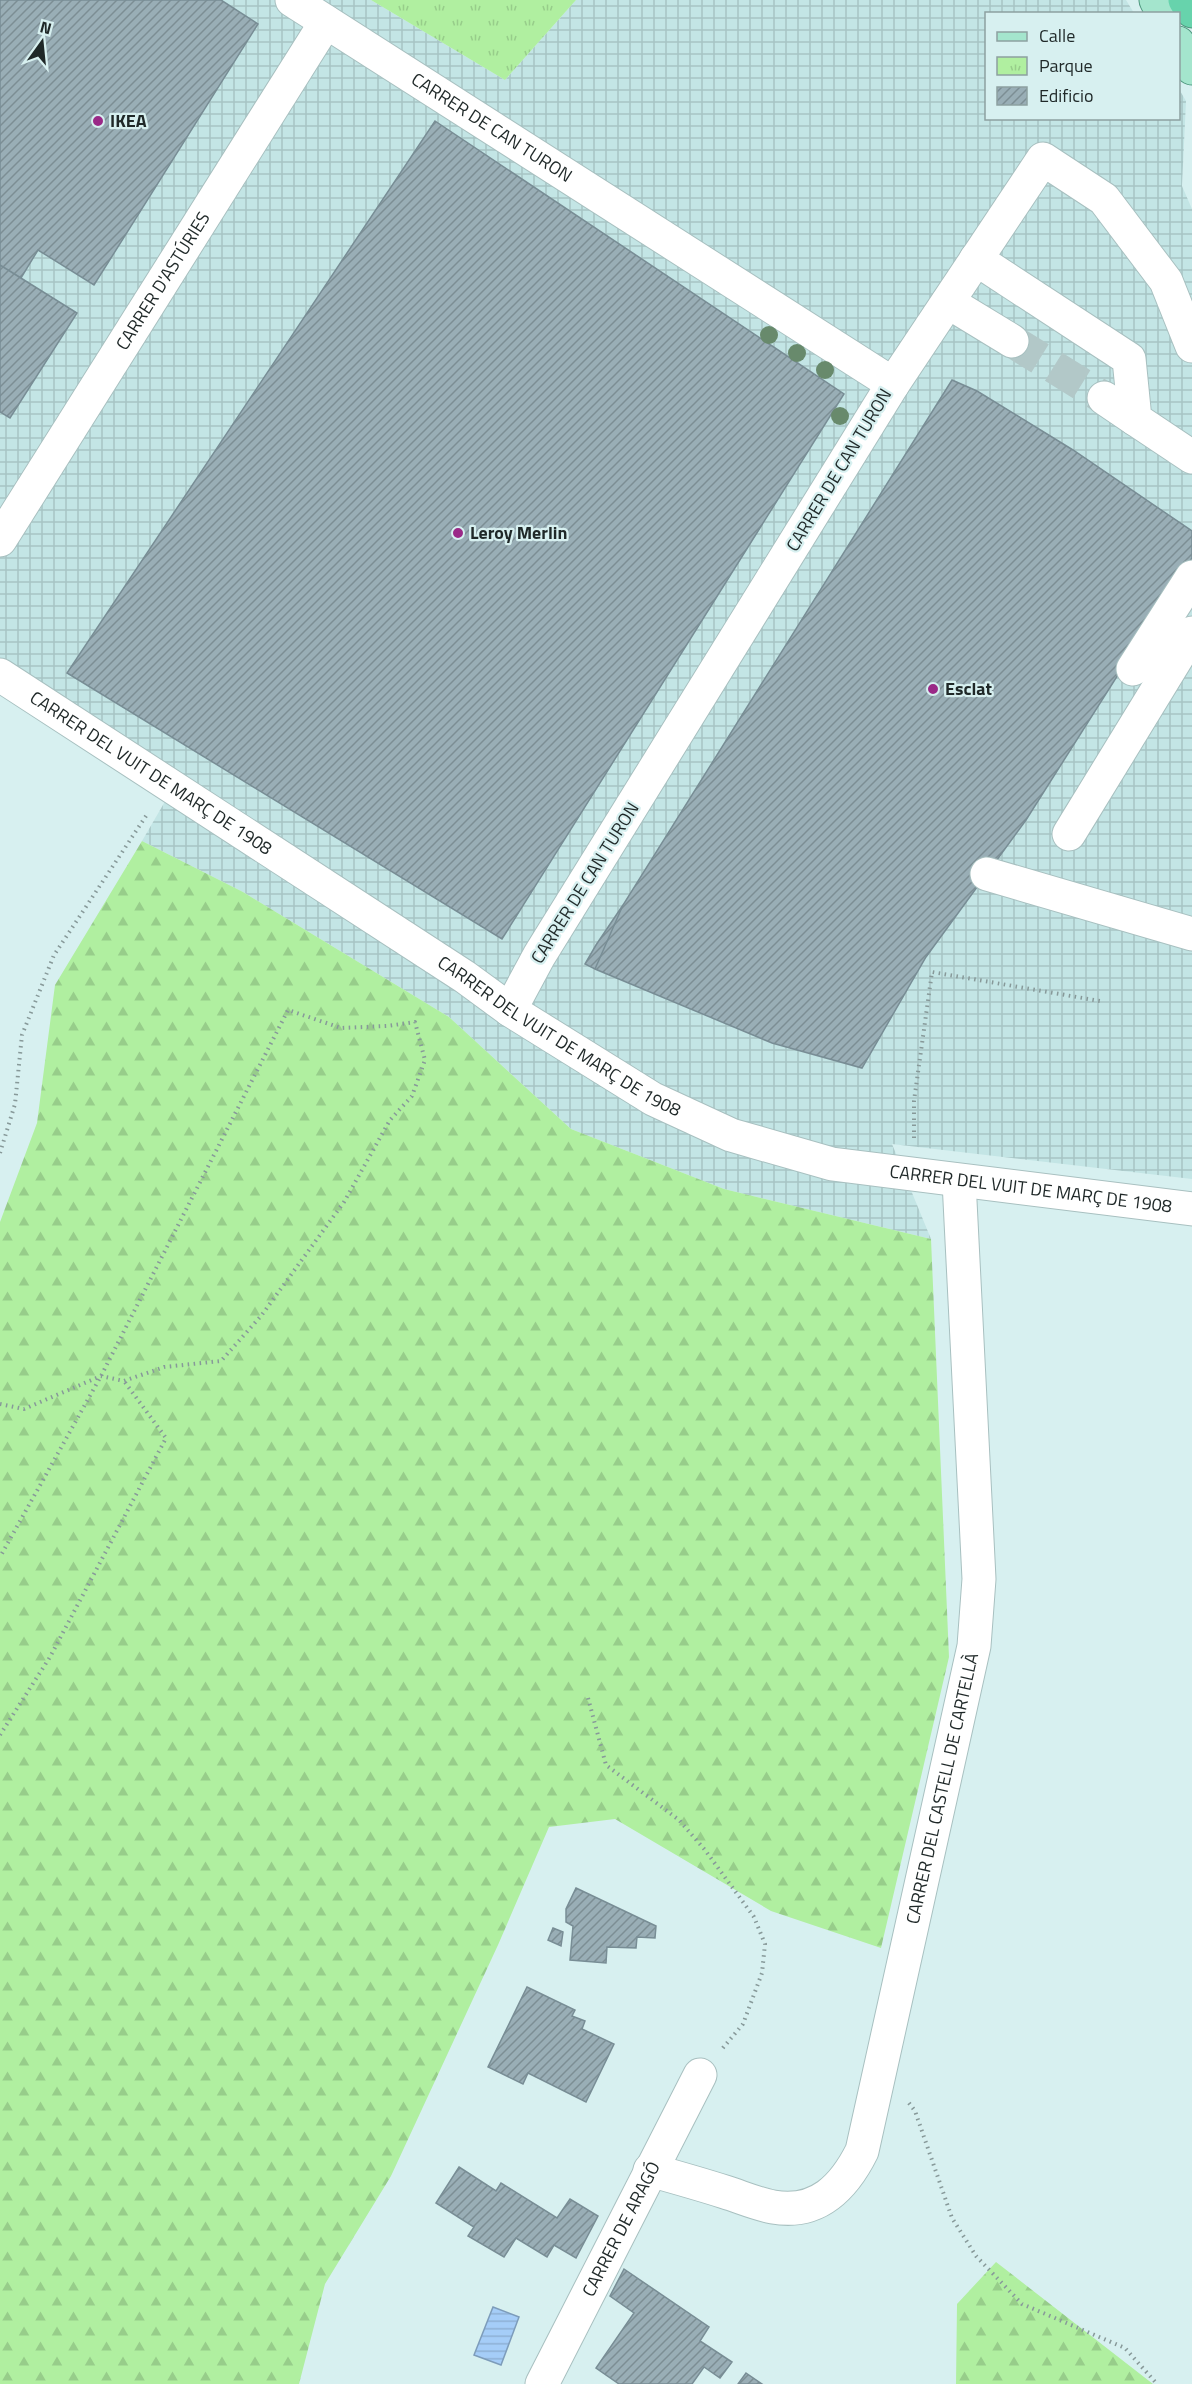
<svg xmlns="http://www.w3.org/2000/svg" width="1192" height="2384" font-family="'Titillium Web',sans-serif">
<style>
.industrial{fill:url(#industrial-grid)}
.forest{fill:url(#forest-firs)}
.park{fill:url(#park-tufts)}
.water{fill:url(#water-rules);stroke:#7d9cba;stroke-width:1.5}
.building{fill:url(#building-hatch);stroke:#788d95;stroke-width:1.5}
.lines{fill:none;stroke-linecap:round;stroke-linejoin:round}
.minor-tunnel{stroke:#b2c8c8;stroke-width:33;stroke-dasharray:33 16;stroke-linecap:butt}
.minor-casing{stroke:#a8c0c0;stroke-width:35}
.major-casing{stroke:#4e977e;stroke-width:35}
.highway-casing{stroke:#4e977e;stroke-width:35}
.path{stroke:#879999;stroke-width:4;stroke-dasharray:1.5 4.5;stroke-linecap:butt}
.minor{stroke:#fff;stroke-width:33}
.major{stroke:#a4e5cd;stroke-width:33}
.highway{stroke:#67d3ac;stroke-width:33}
.tree{fill:#688a6c}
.poi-dot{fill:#9a2987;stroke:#d7f0f0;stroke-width:2}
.labels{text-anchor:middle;stroke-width:4.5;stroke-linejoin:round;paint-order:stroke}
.poi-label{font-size:18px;font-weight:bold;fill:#1f2828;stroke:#d7f0f0;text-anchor:start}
.street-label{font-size:18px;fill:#1f2828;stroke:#d7f0f0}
</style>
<defs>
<pattern id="industrial-grid" width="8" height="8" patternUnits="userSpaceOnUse" patternTransform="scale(1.5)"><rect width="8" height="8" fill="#c3e5e5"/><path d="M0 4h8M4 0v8" fill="none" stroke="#a7c4c4"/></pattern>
<pattern id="forest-firs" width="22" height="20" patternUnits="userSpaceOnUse" patternTransform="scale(1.5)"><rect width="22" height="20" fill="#b0efa0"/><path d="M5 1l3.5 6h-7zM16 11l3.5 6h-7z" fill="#97cd8a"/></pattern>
<pattern id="park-tufts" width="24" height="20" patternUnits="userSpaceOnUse" patternTransform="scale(1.5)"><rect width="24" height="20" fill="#b0efa0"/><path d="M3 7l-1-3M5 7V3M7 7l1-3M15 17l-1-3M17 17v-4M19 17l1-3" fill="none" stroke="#97cd8a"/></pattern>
<pattern id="water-rules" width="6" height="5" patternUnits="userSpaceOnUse" patternTransform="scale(1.5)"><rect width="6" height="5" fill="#a5cdf8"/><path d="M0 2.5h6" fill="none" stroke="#8eb0d5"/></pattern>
<pattern id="building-hatch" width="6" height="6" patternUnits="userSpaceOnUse" patternTransform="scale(1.5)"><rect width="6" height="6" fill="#99aeb6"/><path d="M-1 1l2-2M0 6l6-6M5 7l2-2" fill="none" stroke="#7c8e94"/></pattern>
</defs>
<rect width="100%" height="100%" fill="#d7f0f0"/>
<path class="industrial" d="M 0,0 L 371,0 L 505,80 L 576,0 L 1126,0 L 1134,13 L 986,14 L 986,118 L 1178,118 L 1179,89 L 1186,101 L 1182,186 L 1192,209 L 1192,1179 L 892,1144 L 931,1239 L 724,1189 L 571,1129 L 449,1017 L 243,892 L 142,841 L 174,786 L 0,675 Z"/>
<path class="forest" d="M 142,841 L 243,892 L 449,1017 L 571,1129 L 724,1189 L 931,1239 L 949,1657 L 881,1948 L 771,1911 L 615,1819 L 549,1827 L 498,1945 L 391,2176 L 325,2284 L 299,2384 L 0,2384 L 0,1222 L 37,1123 L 55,985 Z
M 996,2262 L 1153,2384 L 956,2384 L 957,2304 Z"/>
<path class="park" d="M 371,0 L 576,0 L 505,80 Z"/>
<path class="water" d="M 493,2307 L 519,2317 L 501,2365 L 474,2355 Z"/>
<path class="building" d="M 0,0 L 221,0 L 258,24 L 94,285 L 38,250 L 21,278 L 0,265 Z
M 435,121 L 844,394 L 502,939 L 67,673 Z
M 0,265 L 77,313 L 10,418 L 0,412 Z
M 952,380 L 977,391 L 1073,450 L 1192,531 L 1192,558 L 1026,820 L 926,957 L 862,1068 L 772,1043 L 595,969 L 623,905 Z
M 623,905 L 595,969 L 585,964 L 596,945 Z
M 576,1888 L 656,1926 L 655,1938 L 637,1937 L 636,1948 L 607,1947 L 606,1963 L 570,1960 L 573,1926 L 566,1922 L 566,1909 Z
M 553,1928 L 563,1932 L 561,1946 L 548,1940 Z
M 527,1987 L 575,2010 L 572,2016 L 585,2021 L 582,2029 L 614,2044 L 586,2102 L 528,2073 L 523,2084 L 488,2067 Z
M 459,2167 L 496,2191 L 501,2183 L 557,2218 L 570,2199 L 598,2216 L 576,2258 L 554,2245 L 547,2257 L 516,2238 L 504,2257 L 468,2236 L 474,2227 L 436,2203 Z
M 624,2269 L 709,2327 L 700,2341 L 732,2362 L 720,2378 L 704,2367 L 692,2384 L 619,2384 L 596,2368 L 634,2313 L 610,2296 Z
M 746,2373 L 762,2384 L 738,2384 Z"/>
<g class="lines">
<path class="minor-tunnel" d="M 1012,341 L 1104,398"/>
<g class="minor-casing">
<g id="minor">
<path id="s1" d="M 292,0 L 893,384 L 539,956 L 510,1010"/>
<path d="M 976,259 L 1129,359 L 1135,419 L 1192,457"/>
<path d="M 948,302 L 1012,341"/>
<path d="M 893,384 L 1043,159 L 1104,199 L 1166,281 L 1192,346"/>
<path d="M 1104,398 L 1135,419"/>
<path id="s2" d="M 0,540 L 326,22"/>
<path d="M 1133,669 L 1192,577"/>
<path id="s3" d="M 0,675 L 465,977 L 510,1010 L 653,1099 L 731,1135 L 832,1164 L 1192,1209"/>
<path d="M 1069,834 L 1192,633"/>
<path d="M 987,874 L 1192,934"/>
<path id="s4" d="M 650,2170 C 675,2177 700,2184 725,2192 C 741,2197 757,2204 773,2207 C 818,2215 844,2187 862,2151 L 974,1646 L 979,1579 L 959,1181"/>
<path id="s5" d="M 542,2384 L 700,2075"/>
</g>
</g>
<g class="major-casing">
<path id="major" d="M 1156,0 L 1163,14
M 1178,43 L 1192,68"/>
</g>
<g class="highway-casing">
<path id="highway" d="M 1185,0 L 1192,11"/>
</g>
<path class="path" d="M 914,1138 L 914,1101 L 932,972 L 1100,1001
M 0,1153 L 15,1104 L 22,1035 L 54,955 L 148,813
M 0,1404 L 24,1409 L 101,1376 L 124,1381 L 164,1367 L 221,1361 L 261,1316 L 344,1202 L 390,1120 L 412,1096 L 425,1060 L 415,1022 L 387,1026 L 341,1028 L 288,1010 L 101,1376 L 0,1557
M 588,1698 L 606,1765 L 679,1820 L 705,1850 L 754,1917 L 765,1944 L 762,1973 L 743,2024 L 722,2049
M 0,1735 L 50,1657 L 166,1438 L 124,1381
M 909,2103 L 915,2111 L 952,2218 L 976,2256 L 1022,2304 L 1125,2348 L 1157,2384"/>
<use href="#minor" class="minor"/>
<use href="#major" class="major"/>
<use href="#highway" class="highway"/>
</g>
<g class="tree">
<circle cx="769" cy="335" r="9"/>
<circle cx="797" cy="353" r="9"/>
<circle cx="825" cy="370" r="9"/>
<circle cx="840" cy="416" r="9"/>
</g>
<g class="poi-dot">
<circle cx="98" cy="121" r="6"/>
<circle cx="458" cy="533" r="6"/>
<circle cx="933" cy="689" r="6"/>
</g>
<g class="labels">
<g class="poi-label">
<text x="110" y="127">IKEA</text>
<text x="470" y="539">Leroy Merlin</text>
<text x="945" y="695">Esclat</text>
</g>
<g class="street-label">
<text dy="6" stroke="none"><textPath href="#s1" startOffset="237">CARRER DE CAN TURON</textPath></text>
<text dy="6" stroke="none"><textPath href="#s2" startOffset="306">CARRER D'ASTÚRIES</textPath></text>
<text transform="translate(839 470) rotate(-59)" y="6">CARRER DE CAN TURON</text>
<text dy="6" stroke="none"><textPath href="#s3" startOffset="180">CARRER DEL VUIT DE MARÇ DE 1908</textPath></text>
<text transform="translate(585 883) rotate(-58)" y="6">CARRER DE CAN TURON</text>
<text dy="6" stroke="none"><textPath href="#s3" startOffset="666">CARRER DEL VUIT DE MARÇ DE 1908</textPath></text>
<text dy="6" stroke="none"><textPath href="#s3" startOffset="1170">CARRER DEL VUIT DE MARÇ DE 1908</textPath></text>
<text dy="6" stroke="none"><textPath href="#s4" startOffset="614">CARRER DEL CASTELL DE CARTELLÀ</textPath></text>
<text dy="6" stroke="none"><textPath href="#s5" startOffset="174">CARRER DE ARAGÓ</textPath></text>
</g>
</g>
<rect x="985" y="12" width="195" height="108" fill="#d7f0f0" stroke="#8da0a0" stroke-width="1.5"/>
<rect x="997" y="32" width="30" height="9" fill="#a4e5cd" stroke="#8da0a0" stroke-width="1.5"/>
<text x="1039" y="42" font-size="18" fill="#1f2828">Calle</text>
<rect x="997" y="57" width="30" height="18" fill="url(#park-tufts)" stroke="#8da0a0" stroke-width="1.5"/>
<text x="1039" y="72" font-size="18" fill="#1f2828">Parque</text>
<rect x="997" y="87" width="30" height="18" fill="url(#building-hatch)" stroke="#8da0a0" stroke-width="1.5"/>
<text x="1039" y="102" font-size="18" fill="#1f2828">Edificio</text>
<g transform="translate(42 42) rotate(15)" stroke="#d7f0f0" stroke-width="4.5" paint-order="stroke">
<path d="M0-4.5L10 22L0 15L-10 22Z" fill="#1f2828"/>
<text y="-9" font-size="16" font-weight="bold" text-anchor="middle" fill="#1f2828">N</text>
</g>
</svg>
